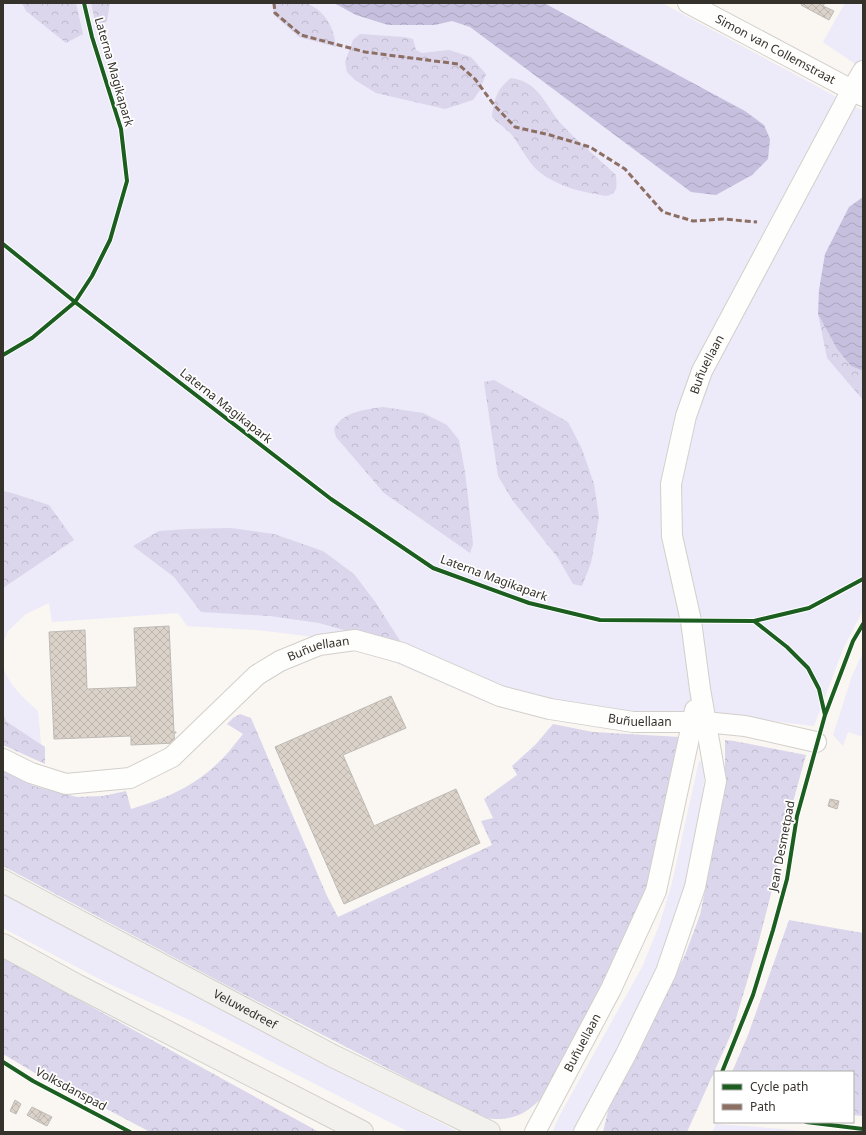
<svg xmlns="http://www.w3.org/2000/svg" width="866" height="1135" font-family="'Noto Sans',sans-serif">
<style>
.green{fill:#edeaf9}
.forest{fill:url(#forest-crowns)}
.water{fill:url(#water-waves)}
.building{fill:url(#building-cross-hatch);stroke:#bebab6}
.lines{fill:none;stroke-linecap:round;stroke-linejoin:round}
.street-casing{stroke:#d3cfcb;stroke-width:22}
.secondary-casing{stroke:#d3cfcb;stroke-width:24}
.street{stroke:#fefefd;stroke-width:20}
.secondary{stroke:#f3f1ed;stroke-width:22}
.quiet{stroke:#8d6e63;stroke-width:3;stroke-dasharray:6 3;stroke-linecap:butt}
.cycleway-casing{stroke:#fff;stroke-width:6}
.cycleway{stroke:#1b5e20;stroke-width:4}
.labels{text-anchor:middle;stroke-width:3.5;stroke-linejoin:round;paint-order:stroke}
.street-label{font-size:12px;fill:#35312b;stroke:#fff}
</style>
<defs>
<pattern id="forest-crowns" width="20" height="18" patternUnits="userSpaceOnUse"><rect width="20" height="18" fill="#dbd6ec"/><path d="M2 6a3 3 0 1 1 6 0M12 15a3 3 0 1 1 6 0" fill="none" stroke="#bdb8cb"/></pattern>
<pattern id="water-waves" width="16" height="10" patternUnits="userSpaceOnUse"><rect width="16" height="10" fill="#c6c0de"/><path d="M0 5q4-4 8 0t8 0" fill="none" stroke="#aba5bf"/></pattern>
<pattern id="building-cross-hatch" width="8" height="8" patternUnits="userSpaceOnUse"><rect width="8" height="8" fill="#dbd3ca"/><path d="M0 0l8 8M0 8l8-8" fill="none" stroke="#bdb6ae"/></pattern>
</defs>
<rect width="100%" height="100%" fill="#faf6f2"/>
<path class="green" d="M 3,3 L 662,3 L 863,111 L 863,610 L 843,649 L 814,726 L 715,714 L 540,717 L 490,704 L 391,661 L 307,636 L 257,630 L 187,626 L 178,613 L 52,622 L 49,603 L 26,614 L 8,631 L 3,644 Z
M 845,3 L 863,3 L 863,57 L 858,66 L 823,42 Z
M 863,652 L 863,737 L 848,732 L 843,746 L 833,735 L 852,676 Z
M 3,666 C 8,685 24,698 38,711 L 41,744 L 6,721 L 3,713 Z
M 699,761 L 705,762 L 705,771 L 697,844 L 687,882 L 660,970 L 577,1132 L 554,1132 L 553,1130 L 561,1113 L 642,967 L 659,926 L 672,883 Z
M 3,893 L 303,1054 L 459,1132 L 409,1132 L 194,1022 L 105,982 L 3,928 Z
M 716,1124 L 783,1129 L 811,1132 L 712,1132 Z"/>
<path class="forest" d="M 22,3 L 76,3 L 83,34 L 66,43 L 26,11 Z
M 91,3 L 110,3 L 107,21 L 96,26 Z
M 272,3 C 279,3 300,1 306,3 C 326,11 334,28 336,47 L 299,37 L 274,15 Z
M 360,34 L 404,37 L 413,39 L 416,50 L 422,53 L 449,50 L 471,57 L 486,74 L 480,90 L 473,100 L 445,109 L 376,93 L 355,80 L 347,72 L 345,62 L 353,40 Z
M 511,78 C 536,81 544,101 557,119 C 562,125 569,132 574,137 C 588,150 602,162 616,175 C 616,181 618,187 614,192 C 609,198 602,195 596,194 C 576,191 550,183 535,168 C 526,158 520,146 512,135 C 507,129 498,124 492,117 C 494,99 497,89 511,78 Z
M 818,314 L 837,349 L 851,366 L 863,371 L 863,400 L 827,358 Z
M 494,380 L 568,422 L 582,449 L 594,484 L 599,517 L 591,563 L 582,586 L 573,584 L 558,558 L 513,501 L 498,476 L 484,382 Z
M 383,407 L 423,413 L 447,425 L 459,440 L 465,472 L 469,506 L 473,544 L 470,553 L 384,493 L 336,437 L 334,429 C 344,411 364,410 383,407 Z
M 3,491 L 12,493 L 49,505 L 74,540 L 3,588 Z
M 231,528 L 274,534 L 323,551 L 354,574 L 376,603 L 404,647 L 319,623 L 270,616 L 201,612 L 174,577 L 133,546 L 159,531 L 188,529 Z
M 3,713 L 6,721 L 45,747 L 45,764 L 3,745 Z
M 240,714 L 251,718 L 327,896 L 338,917 L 492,845 L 481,821 L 493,818 L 484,799 L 517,775 L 512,766 L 536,744 L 553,724 L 593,732 L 680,737 L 656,867 L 613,968 L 546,1093 C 531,1110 518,1120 494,1119 C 488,1119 481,1116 476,1114 L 226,985 L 3,866 L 3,770 L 34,786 L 77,797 L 103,796 L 126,791 L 131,809 C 167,798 196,786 223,758 C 230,751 236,742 243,734 L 227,724 L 233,718 Z
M 725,740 L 734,741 L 806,755 L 785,831 L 773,886 L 757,948 L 732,1032 L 687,1132 L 603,1132 L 609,1107 L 685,955 L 700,915 L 715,840 L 725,763 Z
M 789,920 L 863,933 L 863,1116 L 853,1115 L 853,1072 L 732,1072 L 748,1035 Z
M 3,958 L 319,1132 L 150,1132 L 101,1106 L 55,1085 L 3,1054 Z"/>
<path class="water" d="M 334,3 L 544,3 L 745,111 L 764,125 L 770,139 L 768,159 L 752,175 L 716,195 L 691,192 L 470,27 L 452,21 L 435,25 L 388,25 L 356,15 Z
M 863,197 L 863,371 L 851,366 L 837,349 L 818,314 L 819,290 L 825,254 L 849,207 Z"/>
<path class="building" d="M 802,3 L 825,3 L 823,6 L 834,11 L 829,20 L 801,5 Z
M 169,626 L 174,732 L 176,732 L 176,733 L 174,733 L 175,743 L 131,745 L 131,736 L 54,739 L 49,632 L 85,630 L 87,689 L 137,687 L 134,628 Z
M 391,696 L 406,728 L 343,755 L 374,826 L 456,789 L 480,843 L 344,904 L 275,747 Z
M 830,799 L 839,801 L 837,809 L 828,806 Z
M 15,1100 L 21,1104 L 16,1114 L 10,1111 Z
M 32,1107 L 42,1112 L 37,1121 L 27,1115 Z
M 42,1112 L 52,1117 L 47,1126 L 37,1121 Z"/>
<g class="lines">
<g class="street-casing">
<g id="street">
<path id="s1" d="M 688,3 L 863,96"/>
<path id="s2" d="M 3,759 L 31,773 L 66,784 L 130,778 L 172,757 L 257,675 L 280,661 L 319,645 L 355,640 L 402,653 L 500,696 L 550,709 L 633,722 L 705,722 L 745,726 L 816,742"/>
<path id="s3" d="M 535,1132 L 611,989 L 656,891 L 695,710"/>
<path id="s4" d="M 584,1132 L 625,1056 L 666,972 L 695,887 L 716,781 L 700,689 L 691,621 L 672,536 L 671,484 L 686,416 L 702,371 L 852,90 L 863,71"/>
</g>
</g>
<g class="secondary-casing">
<g id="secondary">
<path id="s5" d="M 3,881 L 333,1056 L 489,1132"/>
<path d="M 3,945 L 76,985 L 362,1132"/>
</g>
</g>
<use href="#street" class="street"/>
<use href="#secondary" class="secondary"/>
<path class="quiet" d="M 274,3 L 275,13 L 301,35 L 365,52 L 458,64 L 475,79 L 494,105 L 515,127 L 550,135 L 590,147 L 625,169 L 663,212 L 693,221 L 723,219 L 757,222"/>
<g class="cycleway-casing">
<path id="cycleway" d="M 3,244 L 75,302 L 331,499 L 433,568 L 529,603 L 600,620 L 754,621 L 809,608 L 863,579
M 3,355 L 32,338 L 75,302 L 92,276 L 110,240 L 127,181 L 121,129 L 92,37 L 84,3
M 754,621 L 787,647 L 808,668 L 819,689 L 825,715
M 3,1062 L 33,1081 L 130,1132
M 722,1072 L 753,995 L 773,930 L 787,879 L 797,816 L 825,715 L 853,641 L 863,624
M 806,1122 L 863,1129"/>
</g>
<use href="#cycleway" class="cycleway"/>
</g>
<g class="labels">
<g class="street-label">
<text dy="4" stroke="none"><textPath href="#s1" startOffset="99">Simon van Collemstraat</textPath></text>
<text transform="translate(114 72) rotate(74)" y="4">Laterna Magikapark</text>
<text dy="4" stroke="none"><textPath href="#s4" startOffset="804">Buñuellaan</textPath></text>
<text transform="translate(226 406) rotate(38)" y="4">Laterna Magikapark</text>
<text transform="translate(494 578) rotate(20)" y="4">Laterna Magikapark</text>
<text dy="4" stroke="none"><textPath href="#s2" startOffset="365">Buñuellaan</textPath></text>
<text dy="4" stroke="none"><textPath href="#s2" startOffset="701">Buñuellaan</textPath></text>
<text transform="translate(782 846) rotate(-79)" y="4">Jean Desmetpad</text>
<text dy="4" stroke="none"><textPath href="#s5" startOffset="274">Veluwedreef</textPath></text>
<text dy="4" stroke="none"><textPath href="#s3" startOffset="101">Buñuellaan</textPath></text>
<text transform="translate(71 1089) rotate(28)" y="4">Volksdanspad</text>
</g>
</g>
<rect width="866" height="1135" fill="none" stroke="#35312b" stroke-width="8"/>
<rect x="714" y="1071" width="140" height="52" fill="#ffffff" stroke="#aeadaa"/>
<rect x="722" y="1084" width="20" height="6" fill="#1b5e20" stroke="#aeadaa"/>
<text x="750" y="1091" font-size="12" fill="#35312b">Cycle path</text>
<rect x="722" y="1104" width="20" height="6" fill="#8d6e63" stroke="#aeadaa"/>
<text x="750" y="1111" font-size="12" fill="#35312b">Path</text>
</svg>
